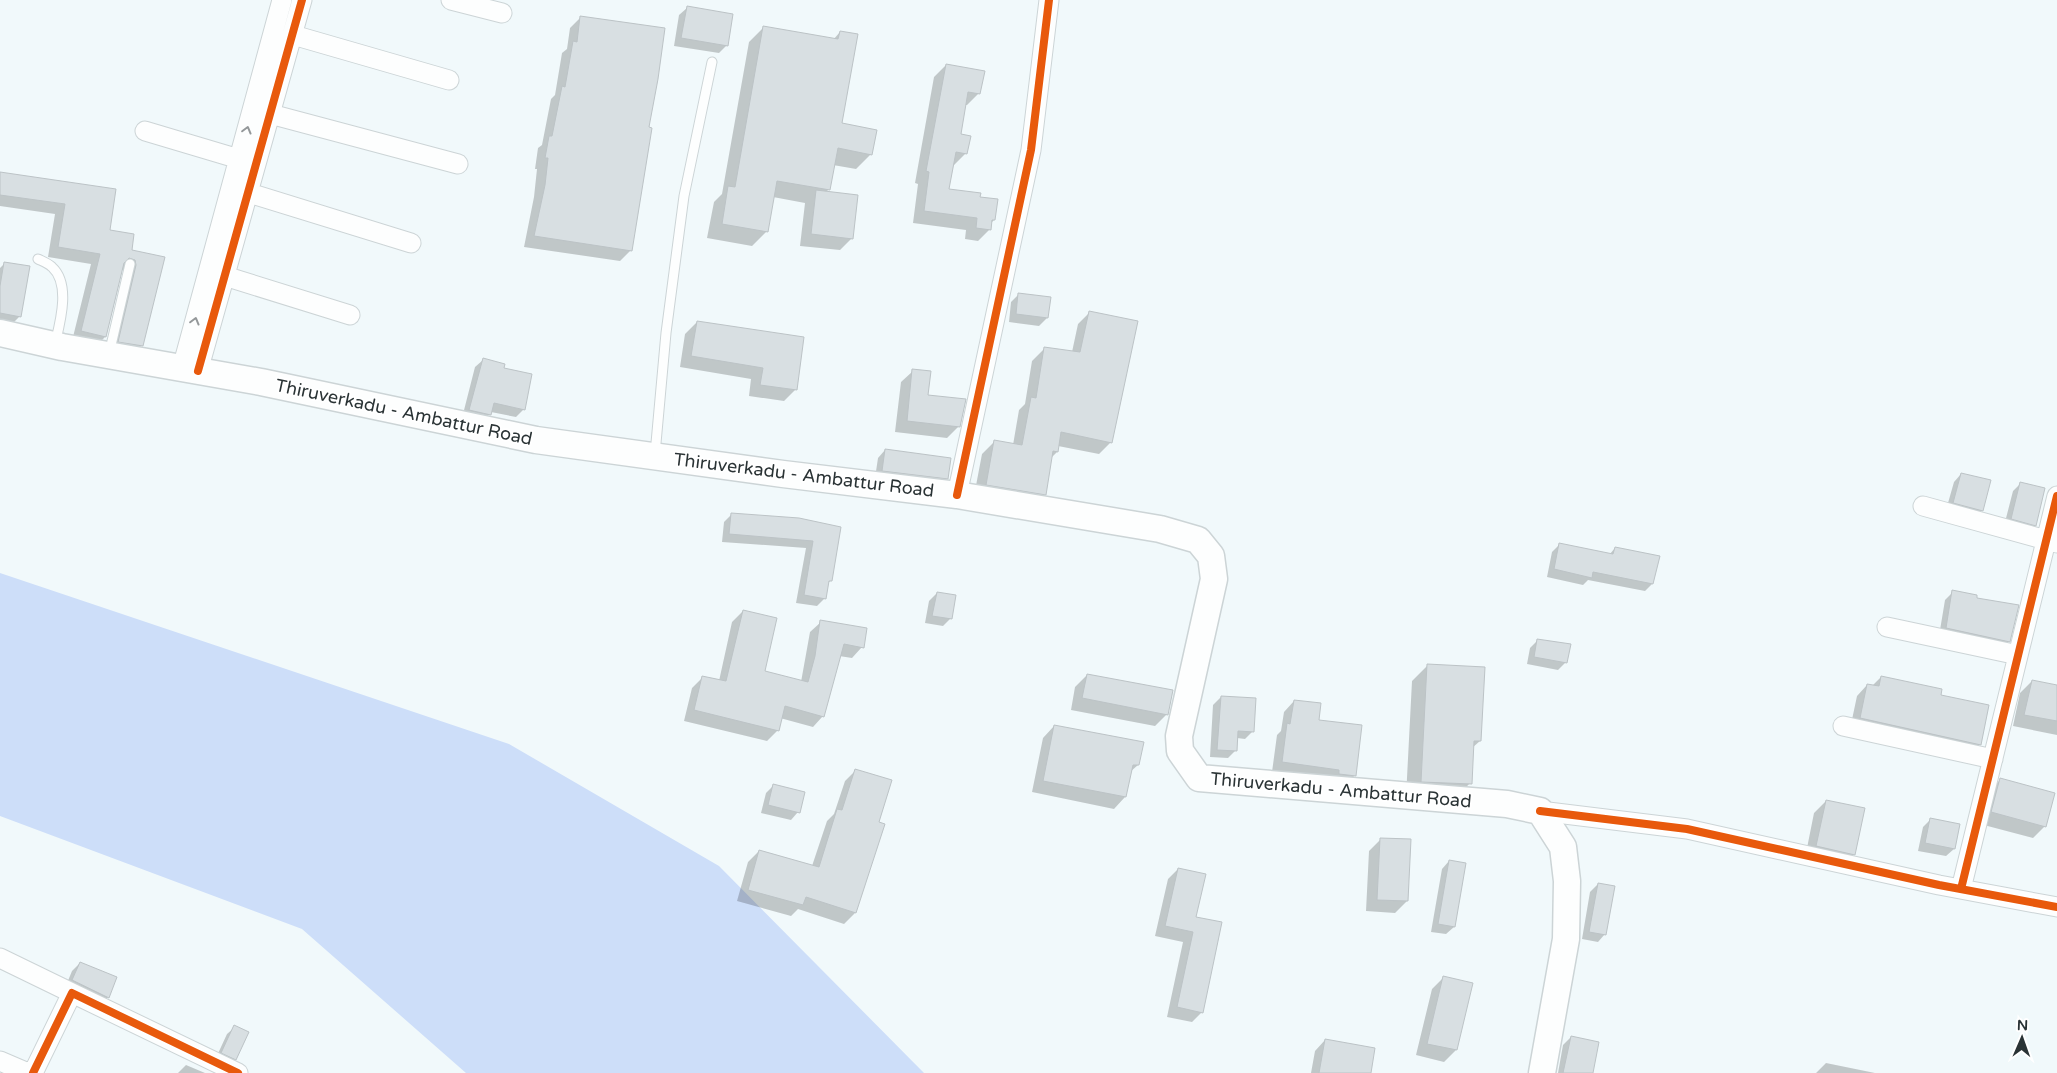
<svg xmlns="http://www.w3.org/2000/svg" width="2057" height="1073" font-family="'Varela Round',sans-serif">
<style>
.water{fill:#cddef9}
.shadow{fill:#0003}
.building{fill:#d8dfe2;stroke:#bcc3c6}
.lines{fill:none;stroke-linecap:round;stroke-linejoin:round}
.lane-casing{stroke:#ccd4d6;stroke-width:11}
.street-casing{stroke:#ccd4d6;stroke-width:21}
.secondary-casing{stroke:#ccd4d6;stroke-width:29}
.lane{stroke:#fdfefe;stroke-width:9}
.street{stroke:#fdfefe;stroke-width:19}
.secondary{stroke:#fdfefe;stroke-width:26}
.cycleway-casing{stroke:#fff;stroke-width:11}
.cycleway{stroke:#e8590c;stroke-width:8}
.oneway{stroke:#94989a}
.labels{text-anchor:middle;stroke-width:4;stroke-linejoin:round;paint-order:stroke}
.street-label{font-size:18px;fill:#2a3335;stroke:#fff}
</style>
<rect width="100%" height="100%" fill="#f1f9fb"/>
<path class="water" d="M 0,573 L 509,744 L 719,866 L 924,1073 L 466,1073 L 302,929 L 0,816 Z"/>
<path class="shadow" d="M 687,8 L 727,45 L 719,53 L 674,46 L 679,15 Z
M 581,17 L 648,128 L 631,250 L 620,261 L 524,247 L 534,197 L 537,169 L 535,169 L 538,148 L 542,145 L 551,99 L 555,95 L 562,53 L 567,49 L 570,28 Z
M 764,27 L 833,40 L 840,32 L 841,124 L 871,154 L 856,169 L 833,165 L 829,189 L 826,192 L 852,238 L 840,250 L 800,246 L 805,203 L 773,197 L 767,231 L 752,246 L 707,238 L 714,202 L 722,194 L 749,42 Z
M 946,65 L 979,93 L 967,105 L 965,105 L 959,135 L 966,153 L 954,165 L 953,165 L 948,190 L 979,198 L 994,220 L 991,223 L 990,229 L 978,241 L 965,239 L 966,230 L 913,223 L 918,184 L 915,183 L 934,77 Z
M 0,173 L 115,190 L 108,231 L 130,250 L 163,258 L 142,345 L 132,356 L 109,352 L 125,270 L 121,269 L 105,337 L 95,347 L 72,341 L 91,264 L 48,257 L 55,214 L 0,206 Z
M 5,263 L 19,317 L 12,324 L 0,322 L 0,268 Z
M 1019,294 L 1047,318 L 1039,326 L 1009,322 L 1011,302 Z
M 1090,312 L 1111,442 L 1099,454 L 1058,446 L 1057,452 L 1051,458 L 1044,494 L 1032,506 L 974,496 L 982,454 L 994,442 L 1013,445 L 1019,410 L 1025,404 L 1032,361 L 1044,349 L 1072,352 L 1078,324 Z
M 697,322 L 796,389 L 784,401 L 749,396 L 751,379 L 680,367 L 685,334 Z
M 483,360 L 502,369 L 524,409 L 516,417 L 491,412 L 482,422 L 462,418 L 475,367 Z
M 913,371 L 927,396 L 959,426 L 947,438 L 895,432 L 901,382 Z
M 885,450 L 947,478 L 939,486 L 875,478 L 878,458 Z
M 1961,474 L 1982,510 L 1974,518 L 1946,510 L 1954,482 Z
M 2020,484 L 2035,525 L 2027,533 L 2004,526 L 2013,491 Z
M 732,514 L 840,528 L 830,581 L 827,584 L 825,598 L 817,606 L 796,603 L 806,548 L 722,542 L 724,522 Z
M 1560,544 L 1609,555 L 1615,548 L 1652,584 L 1645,591 L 1588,580 L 1583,585 L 1547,577 L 1552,552 Z
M 1953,592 L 1975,599 L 2009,641 L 2001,649 L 1939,636 L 1945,600 Z
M 937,593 L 951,618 L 943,626 L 925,623 L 929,601 Z
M 743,611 L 763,672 L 801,682 L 810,632 L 821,622 L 862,647 L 852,658 L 839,656 L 823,716 L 813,727 L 780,718 L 778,730 L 767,741 L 684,721 L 692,688 L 703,677 L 719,681 L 732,622 Z
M 1538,640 L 1566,662 L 1558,670 L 1527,664 L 1530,648 Z
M 1427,666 L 1480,741 L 1472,748 L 1470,783 L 1455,799 L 1406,797 L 1412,681 Z
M 1087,675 L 1167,714 L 1155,726 L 1071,710 L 1075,687 Z
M 1881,677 L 1940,696 L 1980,744 L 1969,755 L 1850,729 L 1857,696 L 1867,685 L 1872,686 Z
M 2032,681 L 2057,686 L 2057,735 L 2013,726 L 2020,693 Z
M 1221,697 L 1253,731 L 1245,739 L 1237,738 L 1236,750 L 1228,758 L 1210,757 L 1213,705 Z
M 1294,701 L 1318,722 L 1355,775 L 1345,786 L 1272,772 L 1277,735 L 1281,731 L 1284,712 Z
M 1054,726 L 1138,765 L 1130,772 L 1125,797 L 1114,809 L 1032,792 L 1043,738 Z
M 856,770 L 877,823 L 883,824 L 855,913 L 844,924 L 798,909 L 791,916 L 737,901 L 748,862 L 759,851 L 812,866 L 827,821 L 834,814 L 845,781 Z
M 2000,780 L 2045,826 L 2033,838 L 1980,824 L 1988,792 Z
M 774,785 L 798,812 L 791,820 L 761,813 L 766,793 Z
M 1826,801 L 1854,854 L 1842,866 L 1805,858 L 1814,813 Z
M 1931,819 L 1954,849 L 1946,856 L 1918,851 L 1923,827 Z
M 1381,839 L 1407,901 L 1395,913 L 1366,911 L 1369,851 Z
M 1449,861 L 1454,927 L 1446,934 L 1431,932 L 1442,869 Z
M 1178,869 L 1195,918 L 1202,1012 L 1192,1022 L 1167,1017 L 1183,942 L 1155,936 L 1168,879 Z
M 1598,884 L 1605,934 L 1598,942 L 1582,939 L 1590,892 Z
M 80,963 L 108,997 L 100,1005 L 65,988 L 72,971 Z
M 1444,977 L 1471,984 L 1456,1050 L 1444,1062 L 1416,1055 L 1432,989 Z
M 235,1027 L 235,1059 L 227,1066 L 215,1060 L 227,1034 Z
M 1571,1037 L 1592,1073 L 1558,1073 L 1563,1045 Z
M 1325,1040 L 1369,1073 L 1311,1073 L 1315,1051 Z
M 1826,1063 L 1875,1073 L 1816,1073 Z
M 186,1065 L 205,1073 L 178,1073 Z"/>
<path class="building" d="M 687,6 L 733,14 L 728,46 L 681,38 Z
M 580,16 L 665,28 L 658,79 L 649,127 L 652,128 L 632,251 L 534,236 L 545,185 L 548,158 L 545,158 L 549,136 L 552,136 L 562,86 L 565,87 L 573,41 L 577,42 Z
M 763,26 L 838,39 L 840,31 L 858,34 L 842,123 L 877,130 L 872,155 L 838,148 L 830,190 L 777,181 L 768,232 L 722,224 L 728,186 L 735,187 Z
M 946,64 L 985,71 L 980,94 L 968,92 L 961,134 L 971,136 L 967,154 L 956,152 L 949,189 L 981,193 L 980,197 L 998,199 L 995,220 L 992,220 L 991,230 L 976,228 L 977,218 L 924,211 L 929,172 L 926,171 Z
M 0,172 L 116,189 L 110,230 L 134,234 L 132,250 L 165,257 L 143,346 L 118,342 L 136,265 L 135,260 L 129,258 L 124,263 L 106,337 L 81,331 L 100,254 L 58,247 L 65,204 L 0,195 Z
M 816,190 L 858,195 L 853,239 L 811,234 Z
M 4,262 L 30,266 L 21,317 L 0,313 L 0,286 Z
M 1018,293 L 1051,297 L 1048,318 L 1016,314 Z
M 1089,311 L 1138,321 L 1112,443 L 1061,432 L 1058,452 L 1053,451 L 1046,495 L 986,485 L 994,440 L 1022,445 L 1031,397 L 1036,398 L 1044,347 L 1080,352 Z
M 697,321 L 804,337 L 797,390 L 760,385 L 763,368 L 691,356 Z
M 483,358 L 505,364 L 504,368 L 532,374 L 525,410 L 494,403 L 491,415 L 469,410 Z
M 912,369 L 931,371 L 928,395 L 966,399 L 960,427 L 907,421 Z
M 885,449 L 951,458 L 948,479 L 882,471 Z
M 1961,473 L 1991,480 L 1983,511 L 1953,503 Z
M 2020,482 L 2045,488 L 2036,526 L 2011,519 Z
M 731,513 L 799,518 L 841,527 L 832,581 L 829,581 L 826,599 L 804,595 L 813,541 L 729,534 Z
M 1559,543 L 1613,554 L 1615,547 L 1660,556 L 1653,584 L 1593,572 L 1592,578 L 1554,569 Z
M 1952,590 L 1977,595 L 1977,598 L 2019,605 L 2010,642 L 1946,628 Z
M 937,592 L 956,595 L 952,619 L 932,616 Z
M 743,610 L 777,618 L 765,671 L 808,682 L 815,656 L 820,620 L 867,628 L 864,648 L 844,644 L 824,717 L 785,706 L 779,731 L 694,710 L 702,676 L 726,681 Z
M 1537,639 L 1571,644 L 1567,663 L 1534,657 Z
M 1427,664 L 1485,667 L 1481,741 L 1474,741 L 1472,784 L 1421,782 Z
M 1087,674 L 1173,690 L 1168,715 L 1082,698 Z
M 1881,676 L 1942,689 L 1941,695 L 1989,705 L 1981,745 L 1860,718 L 1867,684 L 1879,686 Z
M 2032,680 L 2057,685 L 2057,721 L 2024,715 Z
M 1221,696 L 1256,698 L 1254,732 L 1238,731 L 1237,751 L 1217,750 Z
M 1294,700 L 1321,703 L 1319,720 L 1362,725 L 1356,776 L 1339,774 L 1339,770 L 1282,762 L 1287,723 L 1290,724 Z
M 1054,725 L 1144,742 L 1139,765 L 1133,765 L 1126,797 L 1043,781 Z
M 855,769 L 892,780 L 879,822 L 885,824 L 856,913 L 806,897 L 803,905 L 748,890 L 759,850 L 819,867 L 837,809 L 842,810 Z
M 2000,778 L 2055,793 L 2046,827 L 1991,812 Z
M 773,784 L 805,792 L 800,813 L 768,805 Z
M 1826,800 L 1865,808 L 1855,855 L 1816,846 Z
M 1930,818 L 1960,824 L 1955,849 L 1925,843 Z
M 1380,838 L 1411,839 L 1408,901 L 1377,900 Z
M 1449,860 L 1466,863 L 1455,927 L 1438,924 Z
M 1178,868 L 1206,874 L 1196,917 L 1222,922 L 1203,1013 L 1177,1007 L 1193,932 L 1165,926 Z
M 1598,883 L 1615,886 L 1606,935 L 1589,932 Z
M 80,962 L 117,977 L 109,998 L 72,980 Z
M 1443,976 L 1473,983 L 1457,1050 L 1427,1044 Z
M 234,1025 L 249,1032 L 236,1060 L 221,1053 Z
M 1571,1036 L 1599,1042 L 1593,1073 L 1563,1073 Z
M 1325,1039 L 1375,1048 L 1371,1073 L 1319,1073 Z"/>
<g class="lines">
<g class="lane-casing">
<path id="lane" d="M 38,259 C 42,261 48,263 52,267 C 71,284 60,323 55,344
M 109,354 L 130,264
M 655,454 L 666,333 L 684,196 L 712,62"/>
</g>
<g class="street-casing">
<path id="street" d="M 451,0 L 502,13
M 293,35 L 449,80
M 259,111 L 458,164
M 145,131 L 239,159
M 249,193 L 411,243
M 215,273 L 350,315
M 182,368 L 282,0
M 198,371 L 302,0
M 957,495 L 1031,150 L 1049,0
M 1923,506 L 2057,543
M 1887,627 L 2018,655
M 1843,726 L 1993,759
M 1540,811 L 1687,829 L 1939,885 L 2057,907
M 1961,889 L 2057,496
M 0,958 L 72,993
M 0,1061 L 28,1073
M 33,1073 L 72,993 L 238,1073"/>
</g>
<g class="secondary-casing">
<path id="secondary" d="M 0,333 L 62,347 L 261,382 L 536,440 L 783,474 L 957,495 L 1160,529 L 1198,540 L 1211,556 L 1214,579 L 1179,736 L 1180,751 L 1199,778 L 1507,804 L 1540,811 L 1563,847 L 1567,881 L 1566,939 L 1542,1073"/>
</g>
<use href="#lane" class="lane"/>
<use href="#street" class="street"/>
<use href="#secondary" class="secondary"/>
<g class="cycleway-casing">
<path id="cycleway" d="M 198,371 L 302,0
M 957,495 L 1031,150 L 1049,0
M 1540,811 L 1687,829 L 1939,885 L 2057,907
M 1961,889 L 2057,496
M 33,1073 L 72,993 L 238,1073"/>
</g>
<use href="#cycleway" class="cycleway"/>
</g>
<defs><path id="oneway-chevron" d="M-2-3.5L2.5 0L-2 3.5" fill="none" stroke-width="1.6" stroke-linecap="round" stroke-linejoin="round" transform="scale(1.25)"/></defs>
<g class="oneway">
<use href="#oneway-chevron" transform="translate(247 130) rotate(-75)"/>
<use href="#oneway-chevron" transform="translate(195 321) rotate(-75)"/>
</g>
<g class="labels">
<g class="street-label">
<text transform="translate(404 412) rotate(12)" y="6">Thiruverkadu - Ambattur Road</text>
<text transform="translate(804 475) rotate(7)" y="6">Thiruverkadu - Ambattur Road</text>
<text transform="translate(1341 790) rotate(5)" y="6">Thiruverkadu - Ambattur Road</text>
</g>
</g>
<g transform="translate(2022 1038) rotate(2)" stroke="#ffffff" stroke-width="4" paint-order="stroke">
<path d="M0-4L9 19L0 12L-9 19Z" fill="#2a3335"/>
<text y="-8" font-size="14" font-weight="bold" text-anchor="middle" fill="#2a3335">N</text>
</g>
</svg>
